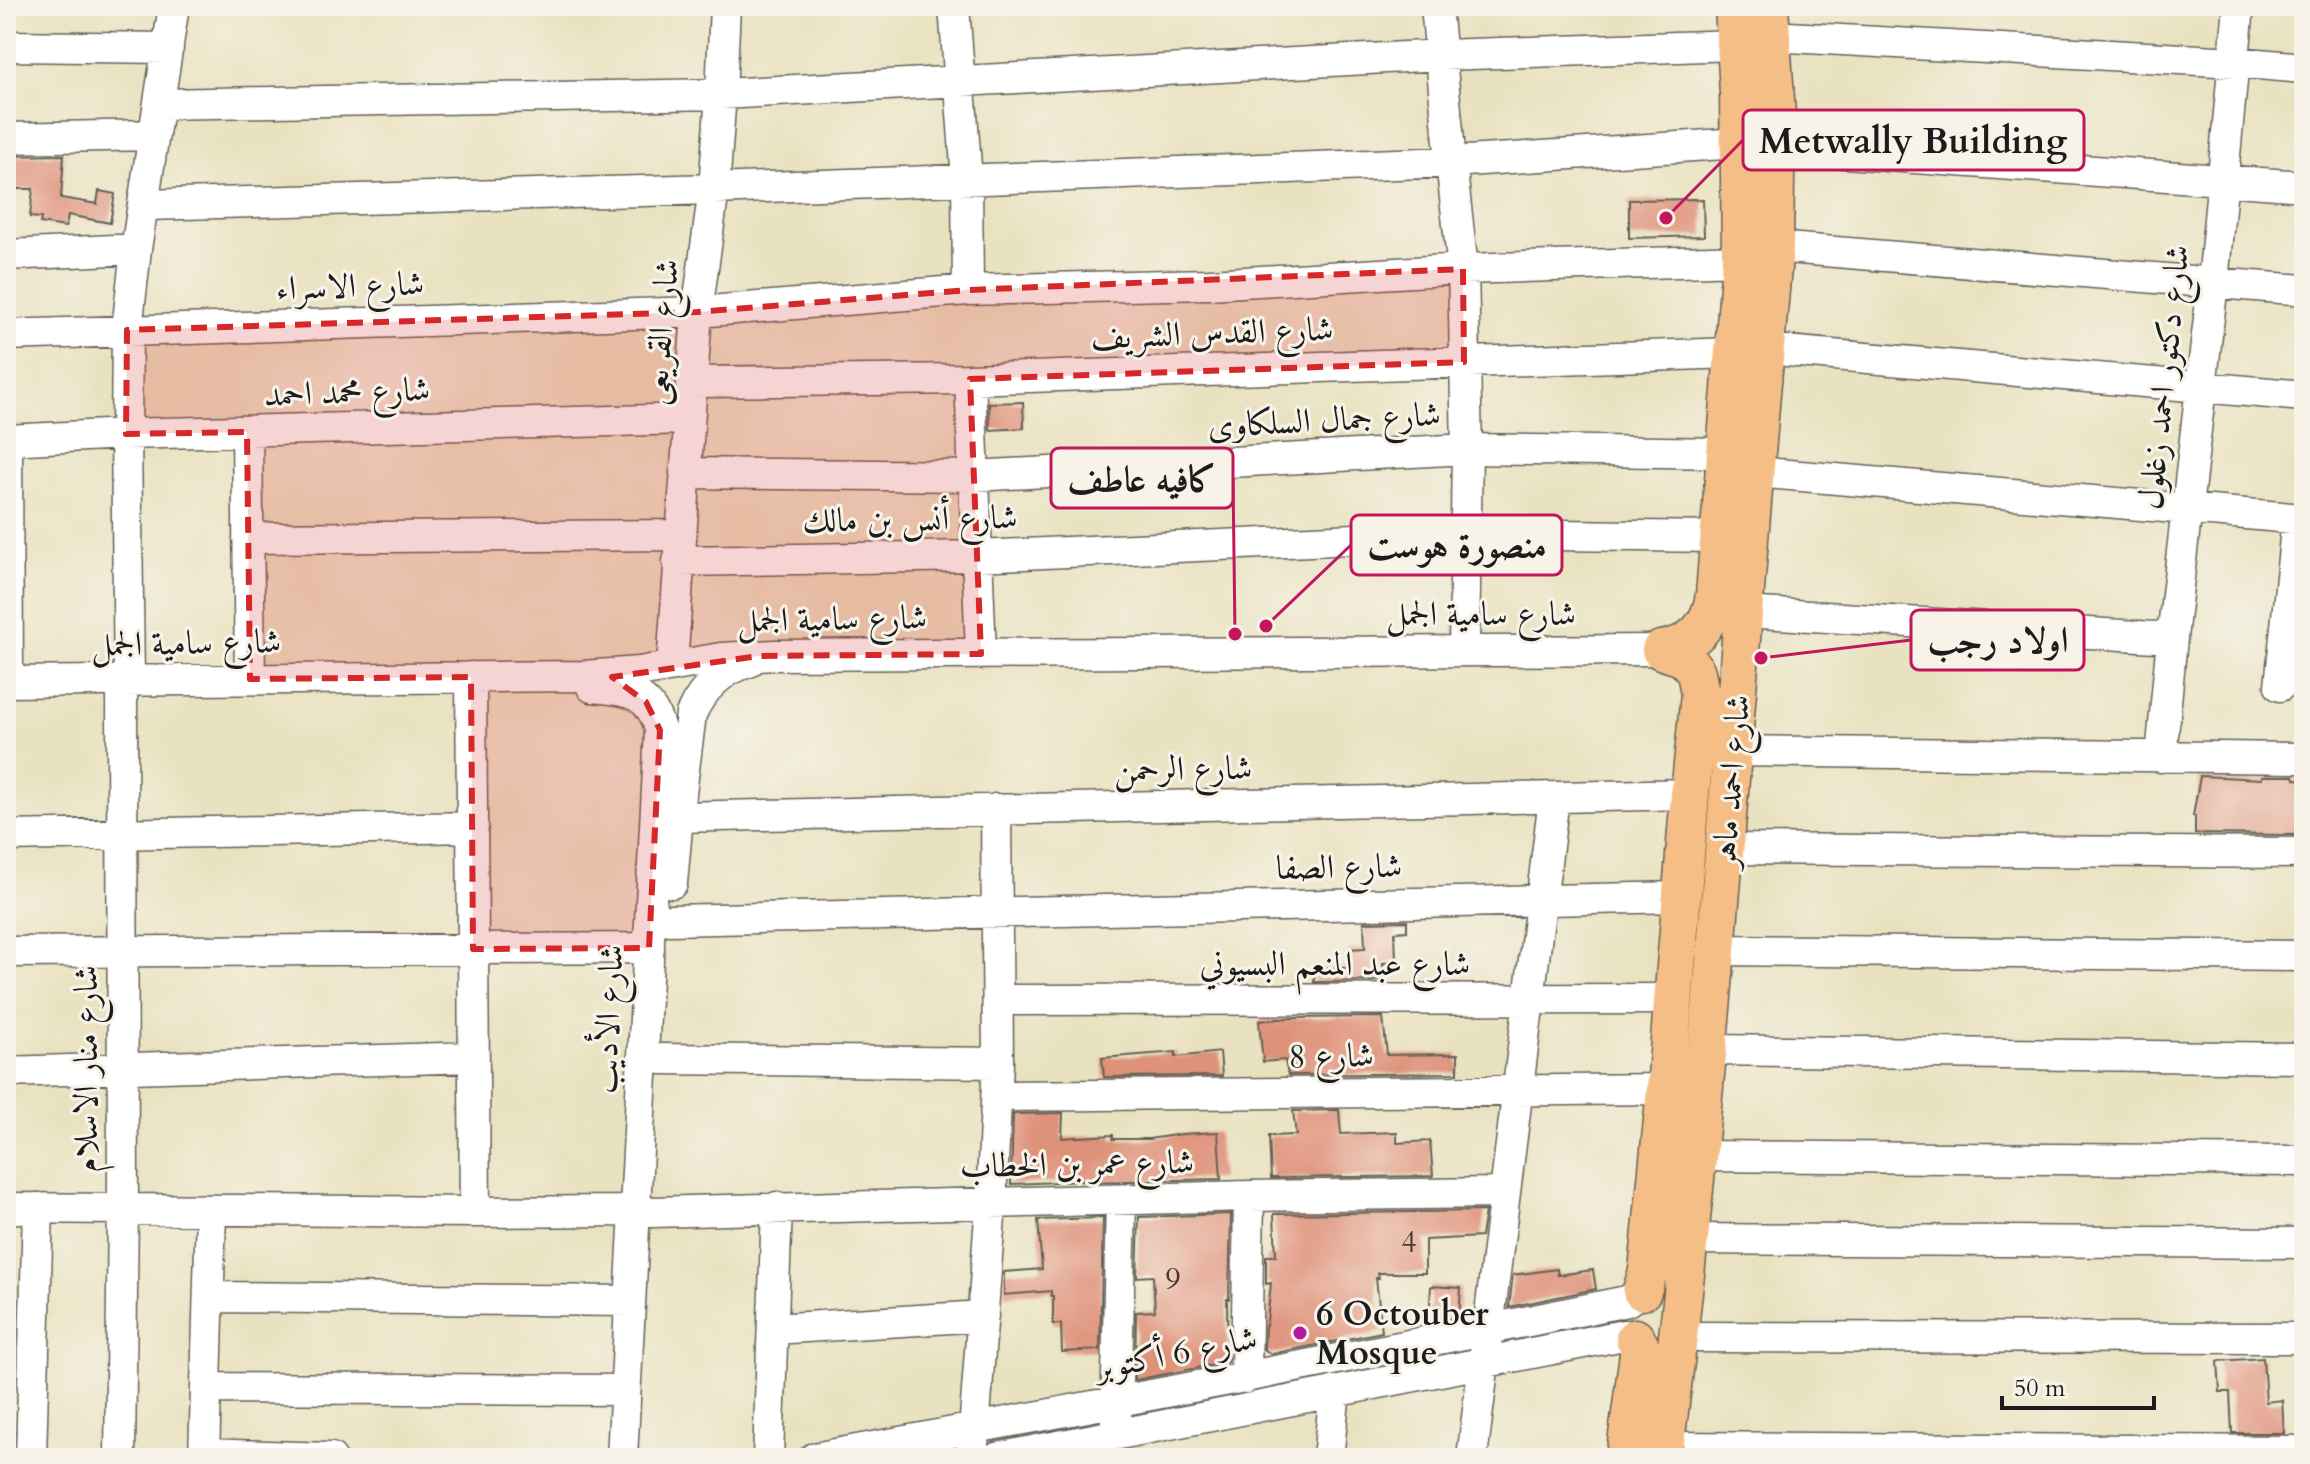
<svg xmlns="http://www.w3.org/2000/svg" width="2310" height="1464" font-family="Cardo,Amiri,serif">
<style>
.building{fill:#df927a}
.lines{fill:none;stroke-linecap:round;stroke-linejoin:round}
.minor-casing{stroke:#646156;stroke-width:33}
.major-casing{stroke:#646156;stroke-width:41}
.minor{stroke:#fff;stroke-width:30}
.major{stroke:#f6be87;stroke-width:38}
.marked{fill:#d62828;fill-opacity:0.2;stroke:#d62828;stroke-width:6;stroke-dasharray:16 10;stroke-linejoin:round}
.poi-dot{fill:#b5179e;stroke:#f7f3e8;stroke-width:3}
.labels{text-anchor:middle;stroke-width:6;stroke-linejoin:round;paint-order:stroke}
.number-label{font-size:30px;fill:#4d3a34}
.street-label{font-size:34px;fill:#1c1c1c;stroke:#f7f3e8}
.poi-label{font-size:34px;font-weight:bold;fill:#1c1c1c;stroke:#f7f3e8;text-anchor:start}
.leader{fill:none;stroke:#c2185b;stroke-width:3}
.callout-dot{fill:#c2185b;stroke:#f7f3e8;stroke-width:3}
.callout{fill:#f7f3e8;stroke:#c2185b;stroke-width:3}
.callout-label{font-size:36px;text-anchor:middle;font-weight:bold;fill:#1c1c1c}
</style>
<rect width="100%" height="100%" fill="#f7f3e8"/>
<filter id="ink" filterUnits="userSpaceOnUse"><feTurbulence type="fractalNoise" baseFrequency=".0125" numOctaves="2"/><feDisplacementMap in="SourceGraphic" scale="16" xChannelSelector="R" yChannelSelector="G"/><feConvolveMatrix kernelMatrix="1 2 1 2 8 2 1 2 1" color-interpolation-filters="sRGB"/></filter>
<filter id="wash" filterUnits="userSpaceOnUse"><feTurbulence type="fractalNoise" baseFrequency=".006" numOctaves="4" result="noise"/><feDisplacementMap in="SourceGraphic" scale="32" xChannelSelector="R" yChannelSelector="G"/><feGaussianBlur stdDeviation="1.8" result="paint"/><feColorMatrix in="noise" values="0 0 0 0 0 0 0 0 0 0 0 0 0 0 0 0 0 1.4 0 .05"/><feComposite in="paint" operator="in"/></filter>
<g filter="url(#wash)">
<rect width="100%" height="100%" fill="#e9e2c1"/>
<g id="blocks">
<path class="building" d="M 64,155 L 61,198 L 97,204 L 99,191 L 115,194 L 110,223 L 68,215 L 66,227 L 40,223 L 41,218 L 30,217 L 33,189 L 6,189 L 6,156 Z
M 1703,199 L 1704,236 L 1629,238 L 1629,200 Z
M 1023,402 L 1024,428 L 990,430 L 989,403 Z
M 2200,776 L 2262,779 L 2262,776 L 2294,776 L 2295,779 L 2304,780 L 2304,835 L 2195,834 L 2195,816 L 2193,816 Z
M 1407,921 L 1407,931 L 1395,932 L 1396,962 L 1383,963 L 1384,981 L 1314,982 L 1315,968 L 1350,968 L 1349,949 L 1365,948 L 1364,922 Z
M 1383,1017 L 1387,1055 L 1458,1054 L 1458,1073 L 1288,1075 L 1285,1060 L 1263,1062 L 1259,1021 L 1289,1018 Z
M 1176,1052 L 1176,1057 L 1220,1052 L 1222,1076 L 1104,1077 L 1102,1058 Z
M 1339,1110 L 1341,1134 L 1397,1132 L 1397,1143 L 1430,1141 L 1433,1176 L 1271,1178 L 1269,1136 L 1296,1135 L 1293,1111 Z
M 1063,1113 L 1062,1138 L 1113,1135 L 1113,1139 L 1149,1139 L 1182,1134 L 1218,1132 L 1221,1179 L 1085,1182 L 1085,1181 L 1011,1184 L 1013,1114 Z
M 1485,1211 L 1481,1237 L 1425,1240 L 1425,1273 L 1378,1273 L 1379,1278 L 1376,1278 L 1382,1332 L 1271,1354 L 1264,1349 L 1265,1327 L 1267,1322 L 1271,1283 L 1266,1284 L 1266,1256 L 1276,1256 L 1274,1214 Z
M 1231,1214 L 1229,1299 L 1227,1299 L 1228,1362 L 1135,1380 L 1136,1312 L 1155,1311 L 1153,1276 L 1137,1277 L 1139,1217 Z
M 1103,1218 L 1100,1350 L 1062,1352 L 1061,1324 L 1053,1324 L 1053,1296 L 1051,1296 L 1051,1291 L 1004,1295 L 1004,1272 L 1042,1269 L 1038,1220 Z
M 1557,1269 L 1558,1275 L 1593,1270 L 1596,1289 L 1509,1307 L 1513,1275 Z
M 1431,1286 L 1461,1288 L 1459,1317 L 1429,1321 Z
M 2263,1358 L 2266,1402 L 2282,1400 L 2284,1433 L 2232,1433 L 2230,1392 L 2220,1392 L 2218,1361 Z"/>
</g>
</g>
<g filter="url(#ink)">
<use href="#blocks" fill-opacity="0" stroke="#646156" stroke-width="2"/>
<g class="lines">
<g class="minor-casing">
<path id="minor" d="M 954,6 L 967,180 L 968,290
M 1436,6 L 1451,162 L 1463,269 L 1467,449 L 1464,651
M 1771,36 L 2235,62 L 2304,68
M 6,46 L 168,48
M 159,104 L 721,94 L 1442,55 L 1736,45
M 6,138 L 154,135
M 1776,148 L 2304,186
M 145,205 L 714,189 L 1451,162 L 1739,143
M 1774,247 L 2304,290
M 6,255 L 136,249
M 6,335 L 697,312 L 968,290 L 1209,284 L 1463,269 L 1741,260
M 1764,349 L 2304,396
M 970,379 L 981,654
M 692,382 L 970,379 L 1734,353
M 247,432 L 250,679
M 6,440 L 126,434 L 689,419
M 7,440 L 8,682
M 1755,472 L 2304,519
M 685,473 L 974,476 L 1467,449 L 1726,453
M 248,538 L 681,535
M 678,561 L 977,556 L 1465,534 L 1719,537
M 1744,612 L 2172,638
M 672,666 L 697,312 L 714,189 L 721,94 L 725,6
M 471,677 L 475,1212
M 129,681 L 126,434 L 127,330 L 136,249 L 174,6
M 6,682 L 583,676 L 639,672 L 721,658 L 775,655 L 1661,650
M 2280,686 L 2297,518
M 592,687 C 626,690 651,692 660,730 L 622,1458
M 1733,751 L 2304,758
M 2161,757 L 2172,638 L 2213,283 L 2239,6
M 678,817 L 1690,794
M 6,836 L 473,827
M 1725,849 L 2304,853
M 672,883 L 678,817 L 691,714 C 703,688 721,670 749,662
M 669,920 L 1681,897
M 1717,950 L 2304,956
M 6,952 L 649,948
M 999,1000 L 1672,999
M 1709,1050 L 2304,1058
M 661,1059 L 998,1063
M 6,1072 L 474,1057
M 997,1096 L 1666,1089
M 1698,1156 L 2304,1161
M 6,1208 L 475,1212 L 635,1211
M 652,1212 L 1249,1196 L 1504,1193
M 1689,1239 L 2304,1243
M 209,1297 L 630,1301
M 773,1329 L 983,1316
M 1679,1337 L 2304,1338
M 1246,1378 L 1249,1196
M 206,1388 L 625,1390
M 1116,1422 L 1121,1200
M 1664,1447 L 2304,1451
M 204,1454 L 331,1458
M 31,1458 L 38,1208
M 120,1458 L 123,1210 L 122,681
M 204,1458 L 211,1211
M 768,1458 L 777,1207
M 814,1458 C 1085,1408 1356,1357 1627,1301 L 1642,1291
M 972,1458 L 991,1203 L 998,1063 L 996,809
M 997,1458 L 1624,1335 L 1635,1338
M 1328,1458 L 1335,1391
M 1472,1458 L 1554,798"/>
</g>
<g class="major-casing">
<path id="major" d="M 1661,650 C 1692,646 1711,625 1715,595 L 1741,260 L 1739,94 L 1734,6
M 1642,1291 L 1648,1271 L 1666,1089 L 1690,794 L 1700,694 L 1696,672 L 1690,664 L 1682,657 L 1661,650
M 1625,1458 L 1640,1346 L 1635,1338
M 1663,1458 C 1716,1056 1736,651 1774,247 L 1776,115 L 1769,6"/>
</g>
<use href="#minor" class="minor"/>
<use href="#major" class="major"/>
</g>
</g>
<path class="marked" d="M 1463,269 L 1464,362 L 970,379 L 981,654 L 758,656 L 612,677 L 646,702 L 660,730 L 649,948 L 473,949 L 471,677 L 250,679 L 247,432 L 126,434 L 127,330 L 697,312 L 968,290 Z"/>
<circle class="poi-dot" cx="1300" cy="1333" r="8"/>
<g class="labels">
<g class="number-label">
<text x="1409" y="1252">4</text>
<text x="1173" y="1289">9</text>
</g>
<g class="street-label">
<text transform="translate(350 285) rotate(-2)" y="12">شارع الاسراء</text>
<text transform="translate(660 332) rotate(-85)" y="12">شارع القريعى</text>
<text transform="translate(1212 332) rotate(-2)" y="12">شارع القدس الشريف</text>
<text transform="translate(2163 377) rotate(-84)" y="12">شارع دكتور احمد زغلول</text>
<text transform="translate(347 391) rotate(-2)" y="12">شارع محمد احمد</text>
<text transform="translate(1324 419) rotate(-3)" y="12">شارع جمال السلكاوى</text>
<text transform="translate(910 518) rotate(-1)" y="12">شارع أنس بن مالك</text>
<text x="1481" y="625">شارع سامية الجمل</text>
<text transform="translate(832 618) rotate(-1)" y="12">شارع سامية الجمل</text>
<text transform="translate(186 642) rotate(-1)" y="12">شارع سامية الجمل</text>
<text transform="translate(1183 768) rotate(-1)" y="12">شارع الرحمن</text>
<text transform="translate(1730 781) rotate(-85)" y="12">شارع احمد ماهر</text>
<text transform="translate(1339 866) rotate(-1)" y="12">شارع الصفا</text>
<text x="1335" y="975">شارع عبد المنعم البسيوني</text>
<text transform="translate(607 1019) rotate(-87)" y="12">شارع الأديب</text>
<text transform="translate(1331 1055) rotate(-1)" y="12">شارع 8</text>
<text transform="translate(85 1069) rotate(-90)" y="12">شارع منار الاسلام</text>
<text transform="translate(1077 1163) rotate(-1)" y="12">شارع عمر بن الخطاب</text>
<text transform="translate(1176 1352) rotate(-11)" y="12">شارع 6 أكتوبر</text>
</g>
<g class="poi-label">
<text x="1316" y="1325">6 Octouber<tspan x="1316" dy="39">Mosque</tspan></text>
</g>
</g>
<path class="leader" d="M1666 218L1743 140M1235 634L1233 478M1266 626L1351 545M1761 658L1911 640"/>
<g class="callout-dot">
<circle cx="1666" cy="218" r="8"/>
<circle cx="1235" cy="634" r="8"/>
<circle cx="1266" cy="626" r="8"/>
<circle cx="1761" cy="658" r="8"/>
</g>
<g class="callout">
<rect x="1743" y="110" width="341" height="60" rx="8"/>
<rect x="1051" y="448" width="182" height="60" rx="8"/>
<rect x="1351" y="515" width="211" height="60" rx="8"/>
<rect x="1911" y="610" width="173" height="60" rx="8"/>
</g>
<g class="callout-label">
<text x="1913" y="153">Metwally Building</text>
<text x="1142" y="491">كافيه عاطف</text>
<text x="1457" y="557">منصورة هوست</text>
<text x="1998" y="652">اولاد رجب</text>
</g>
<rect width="2310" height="1464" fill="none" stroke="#f7f3e8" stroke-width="32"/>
<path d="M2002 1396v12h152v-12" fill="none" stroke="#1c1c1c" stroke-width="4"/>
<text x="2014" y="1396" font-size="24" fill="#1c1c1c" stroke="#f7f3e8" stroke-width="6" paint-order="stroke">50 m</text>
</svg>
